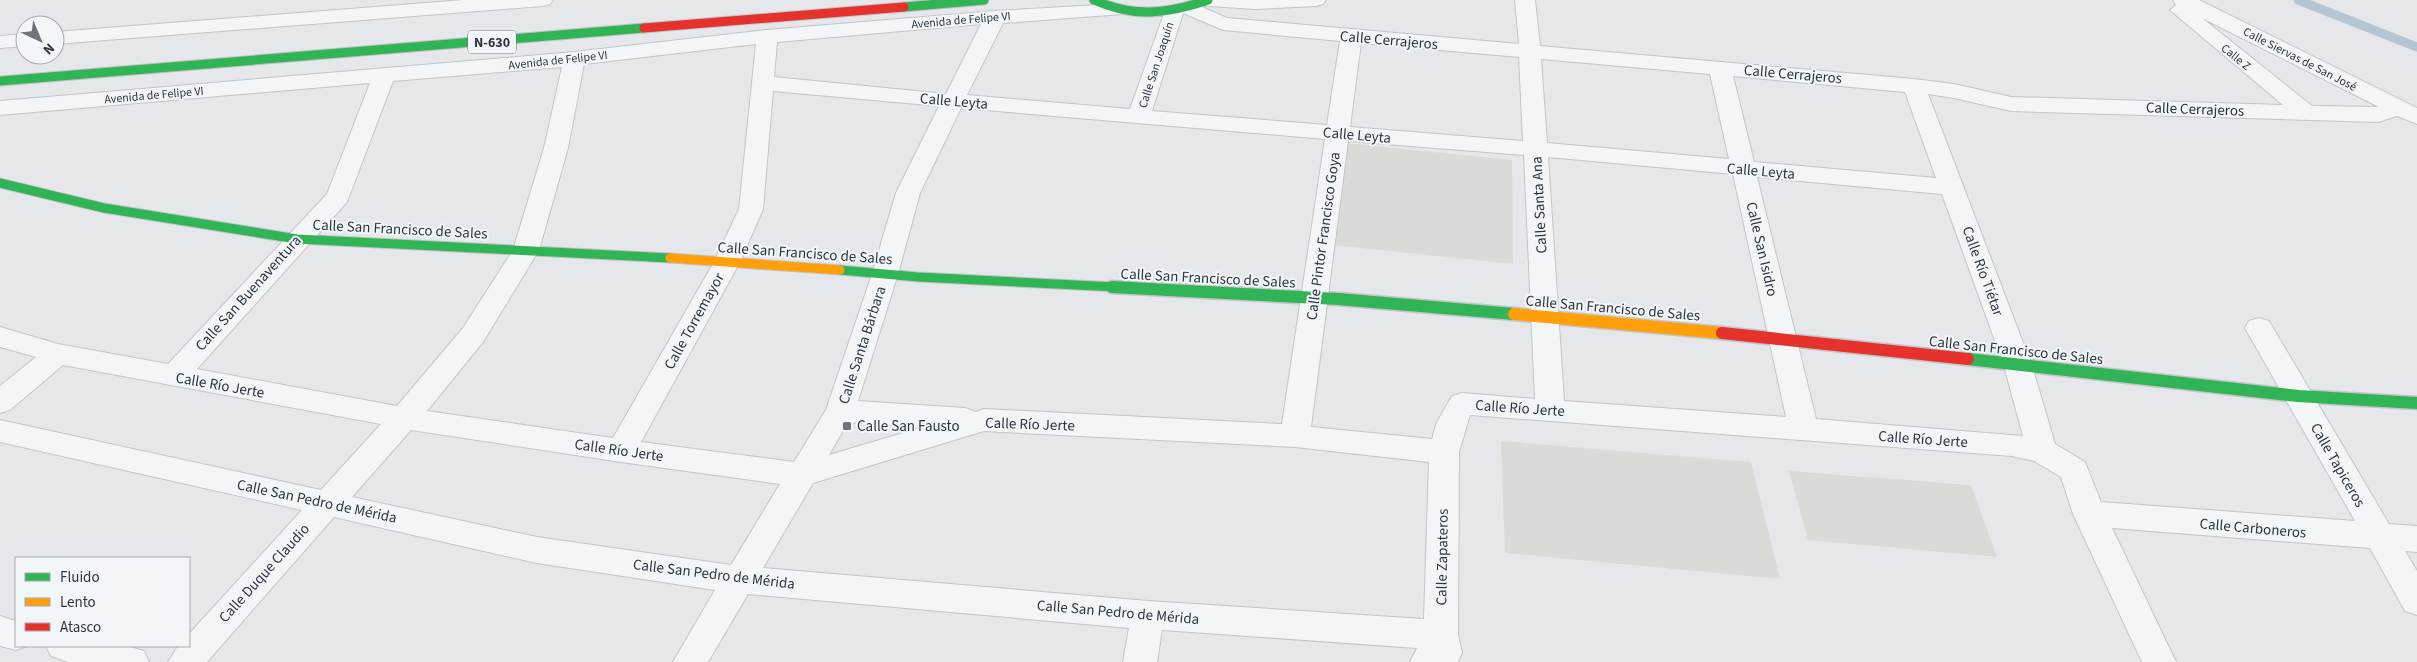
<svg xmlns="http://www.w3.org/2000/svg" width="2417" height="662" font-family="'Source Sans 3',sans-serif">
<style>
.green{fill:#d7ddd6}
.lines{fill:none;stroke-linecap:round;stroke-linejoin:round}
.stream{stroke:#b5c6d3;stroke-width:9}
.street-casing{stroke:#c3c5c8;stroke-width:2}
.fast-far1-casing{stroke:#c3c5c8;stroke-width:11}
.fast-casing{stroke:#c3c5c8;stroke-width:15}
.slow-far1-casing{stroke:#c3c5c8;stroke-width:11}
.slow-casing{stroke:#c3c5c8;stroke-width:15}
.jam-far1-casing{stroke:#c3c5c8;stroke-width:11}
.jam-casing{stroke:#c3c5c8;stroke-width:15}
.street{fill:#f4f5f6;fill-rule:evenodd}
.fast-far1{stroke:#30b455;stroke-width:9}
.fast{stroke:#30b455;stroke-width:12}
.slow-far1{stroke:#ff9f0a;stroke-width:9}
.slow{stroke:#ff9f0a;stroke-width:12}
.jam-far1{stroke:#e5322d;stroke-width:9}
.jam{stroke:#e5322d;stroke-width:12}
.poi-dot{fill:#6d747d;stroke:#f3f6f8;stroke-width:2}
.labels{text-anchor:middle;stroke-width:4;stroke-linejoin:round;paint-order:stroke}
.far-street-label{font-size:12px;fill:#2c3643;stroke:#f3f6f8}
.shield{fill:#f3f6f8;stroke:#687079;stroke-width:1}
.shield-label{font-size:14px;font-weight:bold;fill:#2c3643}
.street-label{font-size:15px;fill:#2c3643;stroke:#f3f6f8}
.poi-label{font-size:15px;fill:#2c3643;stroke:#f3f6f8;text-anchor:start}
</style>
<rect width="100%" height="100%" fill="#e5e7ea"/>
<path class="green" d="M 1345,143 L 1512,160 L 1513,264 L 1332,245 Z
M 1501,441 L 1751,462 L 1780,579 L 1505,553 Z
M 1789,471 L 1971,485 L 1997,557 L 1808,540 Z"/>
<g class="lines">
<path class="stream" d="M 2298,0 L 2417,47"/>
<g class="street-casing">
<path id="street" d="M 464,0 L 553,0 L 550,4 L 543,6 L 55,44 L 55,32 Z
M 1199,0 L 1326,0 L 1323,4 L 1316,6 L 1255,9 L 1209,6 L 1202,4 Z
M 1515,0 L 1535,0 L 1540,46 L 1914,79 L 1954,84 L 2011,97 L 2283,105 L 2170,10 L 2176,5 L 2173,0 L 2199,0 L 2417,108 L 2417,124 L 2397,116 L 2378,122 L 2011,111 L 1954,98 L 1928,94 L 2032,366 L 2055,444 L 2085,462 L 2101,502 L 2355,521 L 2245,328 L 2249,321 L 2259,318 L 2269,321 L 2389,524 L 2417,526 L 2417,552 L 2405,551 L 2417,571 L 2417,615 L 2405,611 L 2370,548 L 2112,528 L 2176,662 L 2142,662 L 2073,514 L 2061,477 L 2034,461 L 2012,456 L 1470,415 L 1459,452 L 1458,635 L 1462,653 L 1458,662 L 1410,662 L 1417,648 L 1162,630 L 1157,662 L 1123,662 L 1129,628 L 748,594 L 708,662 L 673,662 L 715,590 L 537,563 L 334,517 L 207,662 L 168,662 L 178,646 L 189,646 L 189,634 L 302,510 L 0,442 L 0,420 L 321,490 L 381,424 L 63,365 L 10,410 L 0,413 L 0,386 L 36,357 L 0,347 L 0,327 L 58,344 L 168,364 L 327,194 L 370,83 L 0,115 L 0,101 L 574,52 L 767,30 L 995,11 L 1116,4 L 1123,6 L 1126,10 L 1123,14 L 1003,23 L 967,95 L 1130,109 L 1166,8 L 1178,7 L 1181,4 L 1188,2 L 1195,4 L 1227,18 L 1519,44 ZM 1183,13 L 1223,30 L 1340,41 L 1327,125 L 1152,111 ZM 2202,18 L 2379,107 L 2312,106 ZM 981,24 L 946,94 L 774,77 L 777,42 ZM 1361,43 L 1519,57 L 1523,141 L 1350,127 ZM 756,44 L 739,209 L 714,262 L 613,438 L 427,411 L 483,342 L 539,250 L 568,148 L 584,64 ZM 1541,59 L 1710,74 L 1729,159 L 1547,143 ZM 562,67 L 544,148 L 513,250 L 463,328 L 397,406 L 197,369 L 347,202 L 393,81 ZM 1733,76 L 1905,92 L 1936,178 L 1754,162 ZM 773,91 L 939,106 L 896,193 L 872,274 L 826,410 L 794,462 L 641,442 L 740,262 L 763,209 ZM 961,108 L 1325,139 L 1282,424 L 984,409 L 976,412 L 965,408 L 858,401 L 898,274 L 920,193 ZM 1348,141 L 1524,155 L 1535,399 L 1462,393 L 1452,396 L 1437,422 L 1432,439 L 1311,427 ZM 1548,157 L 1733,174 L 1786,417 L 1564,401 ZM 1757,177 L 1942,194 L 2004,366 L 2023,436 L 1816,419 ZM 848,422 L 923,427 L 829,455 ZM 411,430 L 621,462 L 780,484 L 731,565 L 537,537 L 352,497 ZM 984,431 L 1295,447 L 1429,462 L 1424,619 L 1148,601 L 763,568 L 813,483 Z
M 25,34 L 25,46 L 0,48 L 0,36 Z
M 0,616 L 16,621 L 16,646 L 27,646 L 16,650 L 0,646 Z
M 46,646 L 127,646 L 144,651 L 149,662 L 68,662 L 51,656 Z"/>
</g>
<g class="fast-far1-casing">
<path id="fast-far1" d="M 1094,0 C 1133,18 1168,14 1208,0
M 904,7 L 984,0
M 0,81 L 644,28
M 0,183 L 104,208 L 297,239 L 670,258
M 840,270 L 918,277 L 1136,288"/>
</g>
<g class="fast-casing">
<path id="fast" d="M 1112,287 L 1338,299 L 1514,314
M 1968,359 L 2298,396 L 2417,403"/>
</g>
<g class="slow-far1-casing">
<path id="slow-far1" d="M 670,258 L 840,270"/>
</g>
<g class="slow-casing">
<path id="slow" d="M 1514,314 L 1722,333"/>
</g>
<g class="jam-far1-casing">
<path id="jam-far1" d="M 644,28 L 904,7"/>
</g>
<g class="jam-casing">
<path id="jam" d="M 1722,333 L 1968,359"/>
</g>
<use href="#street" class="street"/>
<use href="#fast-far1" class="fast-far1"/>
<use href="#fast" class="fast"/>
<use href="#slow-far1" class="slow-far1"/>
<use href="#slow" class="slow"/>
<use href="#jam-far1" class="jam-far1"/>
<use href="#jam" class="jam"/>
</g>
<rect class="poi-dot" x="842" y="421" width="10" height="10" rx="2.5"/>
<g class="labels">
<g class="far-street-label">
<text transform="translate(961 20) rotate(-5)" y="4">Avenida de Felipe VI</text>
<text transform="translate(2236 57) rotate(39)" y="4">Calle Z</text>
<text transform="translate(2300 59) rotate(27)" y="4">Calle Siervas de San José</text>
<text transform="translate(558 60) rotate(-6)" y="4">Avenida de Felipe VI</text>
<text transform="translate(1156 65) rotate(-72)" y="4">Calle San Joaquín</text>
<text transform="translate(154 95) rotate(-5)" y="4">Avenida de Felipe VI</text>
</g>
<rect class="shield" x="468" y="30.5" width="48" height="23" rx="4"/>
<g class="shield-label">
<text x="492" y="47">N-630</text>
</g>
<g class="street-label">
<text transform="translate(1389 40) rotate(5)" y="5">Calle Cerrajeros</text>
<text transform="translate(1793 74) rotate(5)" y="5">Calle Cerrajeros</text>
<text transform="translate(954 101) rotate(5)" y="5">Calle Leyta</text>
<text transform="translate(2195 109) rotate(2)" y="5">Calle Cerrajeros</text>
<text transform="translate(1357 135) rotate(5)" y="5">Calle Leyta</text>
<text transform="translate(1761 171) rotate(5)" y="5">Calle Leyta</text>
<text transform="translate(1539 205) rotate(-93)" y="5">Calle Santa Ana</text>
<text transform="translate(400 229) rotate(3)" y="5">Calle San Francisco de Sales</text>
<text transform="translate(1323 236) rotate(-82)" y="5">Calle Pintor Francisco Goya</text>
<text transform="translate(1762 249) rotate(77)" y="5">Calle San Isidro</text>
<text transform="translate(805 253) rotate(4)" y="5">Calle San Francisco de Sales</text>
<text transform="translate(1983 271) rotate(70)" y="5">Calle Río Tiétar</text>
<text transform="translate(1208 278) rotate(3)" y="5">Calle San Francisco de Sales</text>
<text transform="translate(248 293) rotate(-48)" y="5">Calle San Buenaventura</text>
<text transform="translate(1613 308) rotate(5)" y="5">Calle San Francisco de Sales</text>
<text transform="translate(694 321) rotate(-61)" y="5">Calle Torremayor</text>
<text transform="translate(862 345) rotate(-72)" y="5">Calle Santa Bárbara</text>
<text transform="translate(2016 350) rotate(6)" y="5">Calle San Francisco de Sales</text>
<text transform="translate(220 385) rotate(10)" y="5">Calle Río Jerte</text>
<text transform="translate(1520 408) rotate(4)" y="5">Calle Río Jerte</text>
<text transform="translate(1030 424) rotate(2)" y="5">Calle Río Jerte</text>
<text transform="translate(1923 439) rotate(4)" y="5">Calle Río Jerte</text>
<text transform="translate(619 450) rotate(8)" y="5">Calle Río Jerte</text>
<text transform="translate(2338 465) rotate(60)" y="5">Calle Tapiceros</text>
<text transform="translate(317 501) rotate(12)" y="5">Calle San Pedro de Mérida</text>
<text transform="translate(2253 528) rotate(5)" y="5">Calle Carboneros</text>
<text transform="translate(1442 557) rotate(-89)" y="5">Calle Zapateros</text>
<text transform="translate(264 573) rotate(-48)" y="5">Calle Duque Claudio</text>
<text transform="translate(714 574) rotate(7)" y="5">Calle San Pedro de Mérida</text>
<text transform="translate(1118 612) rotate(5)" y="5">Calle San Pedro de Mérida</text>
</g>
<g class="poi-label">
<text x="857" y="431">Calle San Fausto</text>
</g>
</g>
<rect x="15" y="557" width="175" height="90" fill="#f3f6f8" stroke="#a3a9b0"/>
<rect x="25" y="573" width="25" height="8" fill="#30b455" stroke="#a3a9b0"/>
<text x="60" y="582" font-size="15" fill="#2c3643">Fluido</text>
<rect x="25" y="598" width="25" height="8" fill="#ff9f0a" stroke="#a3a9b0"/>
<text x="60" y="607" font-size="15" fill="#2c3643">Lento</text>
<rect x="25" y="623" width="25" height="8" fill="#e5322d" stroke="#a3a9b0"/>
<text x="60" y="632" font-size="15" fill="#2c3643">Atasco</text>
<g transform="translate(40 40) rotate(136)"><circle r="24" fill="#f3f6f8" stroke="#a3a9b0"/>
<path d="M0-4L9 19L0 12L-9 19Z" fill="#6d747d"/>
<text y="-8" font-size="14" font-weight="bold" text-anchor="middle" fill="#2c3643">N</text>
</g>
</svg>
